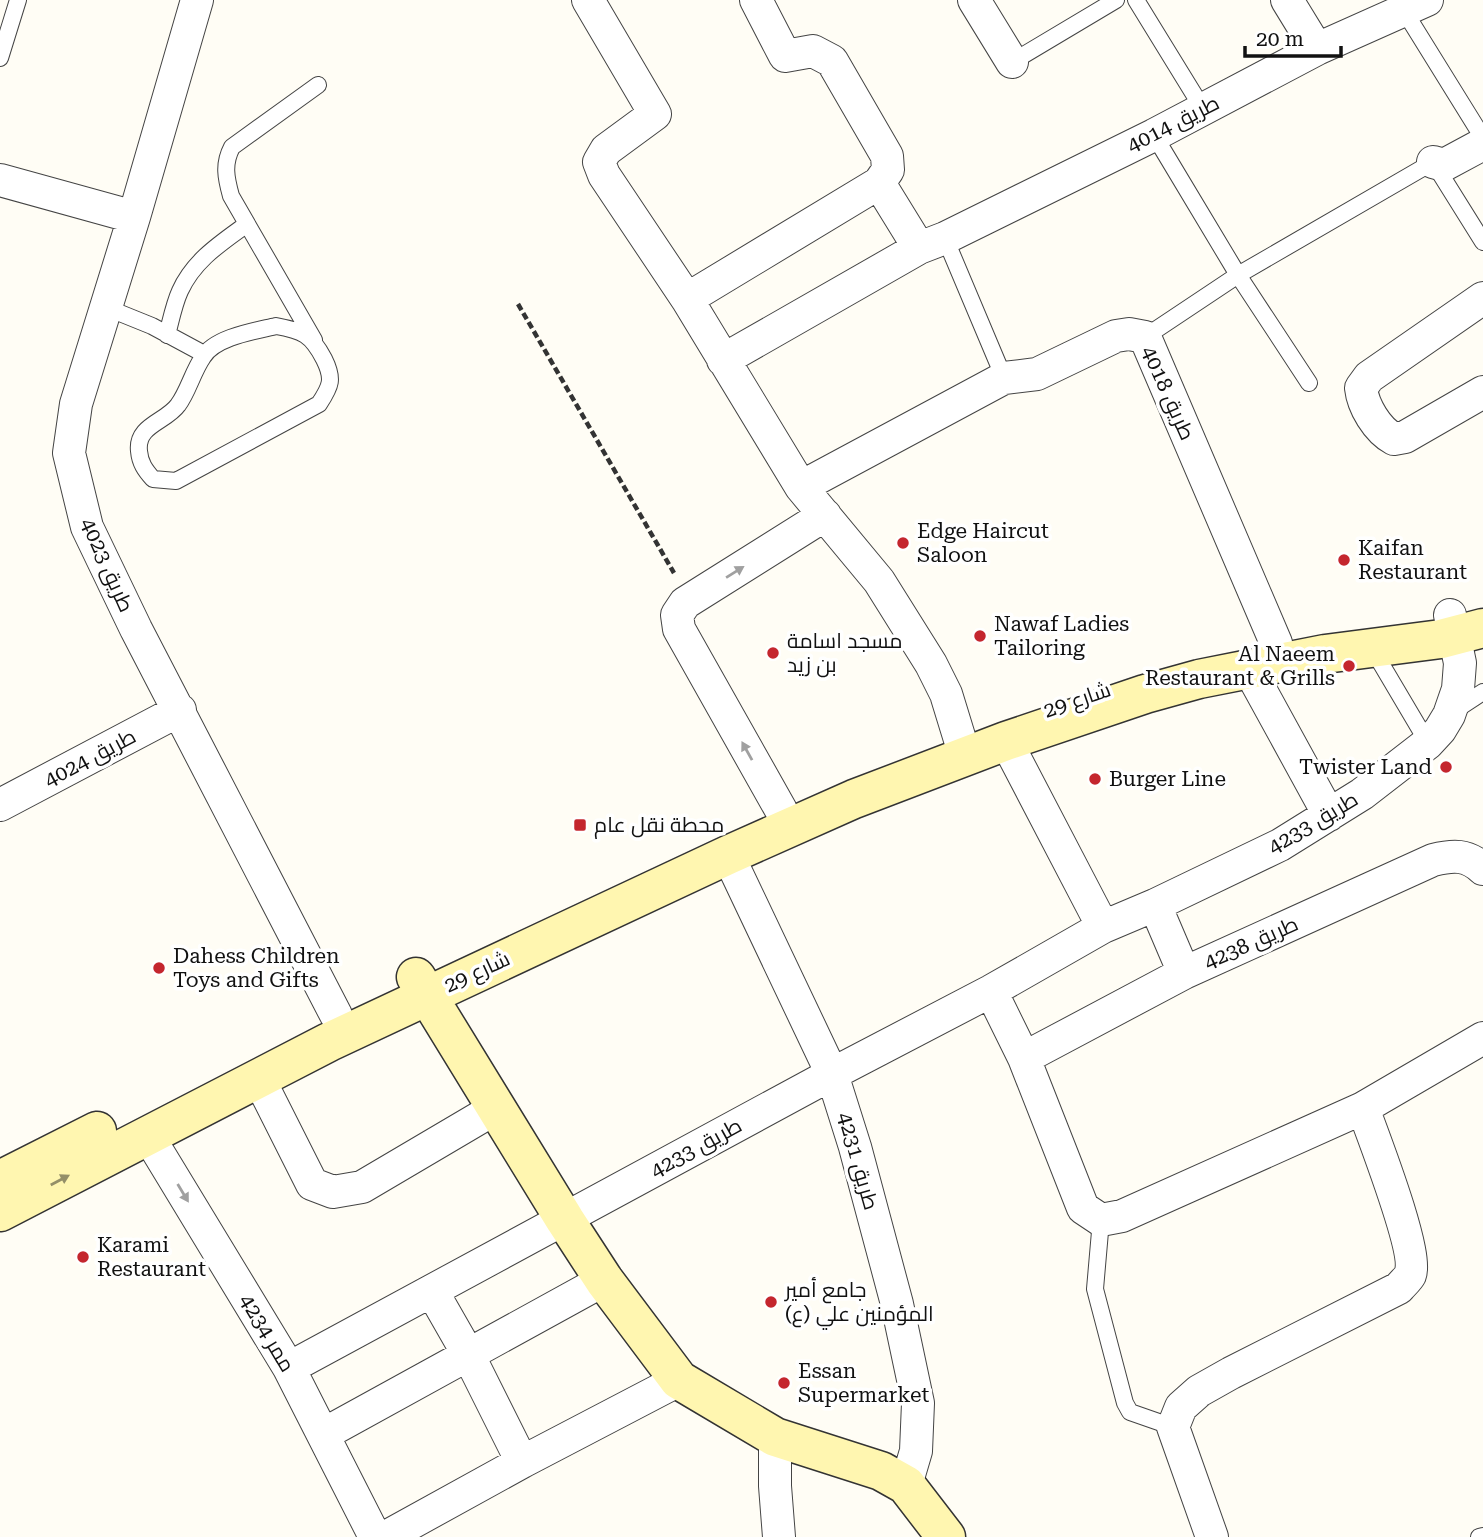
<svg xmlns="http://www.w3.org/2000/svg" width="1483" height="1537" font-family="'Roboto Serif',Cairo,serif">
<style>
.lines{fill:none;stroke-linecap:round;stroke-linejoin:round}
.lane-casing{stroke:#444;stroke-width:18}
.street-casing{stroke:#444;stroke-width:34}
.secondary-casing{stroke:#333;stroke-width:41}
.path{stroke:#333;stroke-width:4.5;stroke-dasharray:7 3.5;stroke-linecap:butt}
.lane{stroke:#fff;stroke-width:16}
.street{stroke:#fff;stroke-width:32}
.secondary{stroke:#fff6b0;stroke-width:38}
.oneway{fill:#a0a0a0}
.oneway2{fill:#948f68}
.poi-dot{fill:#c4262e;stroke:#fff;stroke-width:2.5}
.labels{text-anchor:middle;stroke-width:7;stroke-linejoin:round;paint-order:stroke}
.street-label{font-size:21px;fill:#111;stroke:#fff}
.poi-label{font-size:21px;fill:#111;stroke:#fff;text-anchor:start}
</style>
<rect width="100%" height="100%" fill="#fffdf5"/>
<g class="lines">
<g class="lane-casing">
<path id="lane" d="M 1136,0 L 1203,109
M 1403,9 L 1483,138
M 0,58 L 18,0
M 1012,62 L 1116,0
M 1154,135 L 1238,275 L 1309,383
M 945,238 L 1004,378
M 105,307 L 152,326 L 204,354
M 276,326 C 303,331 311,334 324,359 C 334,379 331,386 319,404 L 176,481 L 153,479 C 145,470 140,463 139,451 C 136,425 166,422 178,405 C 188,392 193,371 203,357 C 215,337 255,331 276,326 Z
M 167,335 C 171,320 174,304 180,291 C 194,260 221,243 247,224
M 1145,337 L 1238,275 L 1433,162 L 1483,242
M 314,340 L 231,196 C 226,178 223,164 232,147 L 318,85
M 1373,650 L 1428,743
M 1454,711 L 1483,692
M 1101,1220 L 1095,1289 L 1125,1403 L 1130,1412 L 1173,1427
M 1479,1537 L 1483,1536"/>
</g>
<g class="street-casing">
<path id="street" d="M 197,0 L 134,217 L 76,404 L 69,453 L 87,527 L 136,629 L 336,1015
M 588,0 L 655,114 L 606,150 L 599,162 L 604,175 L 687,299
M 756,0 L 785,56 L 813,51 L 832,61 L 887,156 L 888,170 L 879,183 L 687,299 L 801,487 L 879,581 L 931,664 L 946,694 L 965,756
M 974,0 L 1012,62
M 1287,0 L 1317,49
M 1433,162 L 1444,165 L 1483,144
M 0,180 L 134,217
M 919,248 L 945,238 L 1154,135 L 1317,49 L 1427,0
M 1483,298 L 1369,377 L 1361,388 C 1363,406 1377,430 1394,439 L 1405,437 L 1483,392
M 723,360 L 919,248 L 879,183
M 801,487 L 1004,378 L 1037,374 L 1116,336 L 1129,334 L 1145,337 L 1276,643
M 1249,669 L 1329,815
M 1006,741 L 1103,927
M 0,805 L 180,710
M 781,810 L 679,629 L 677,615 L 685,603 L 825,515
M 728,855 L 832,1074 L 855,1147 L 897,1304 L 918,1403 L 916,1451 L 906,1485
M 1155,905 L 1184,973
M 991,991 L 1024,1058 L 1083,1208 L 1101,1220 L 1122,1216 L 1363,1108 L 1483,1038
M 1024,1058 L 1184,973 L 1433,860 C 1453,855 1467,854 1483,869
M 258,1077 L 312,1184 L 333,1192 L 362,1187 L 496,1108
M 147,1134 L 289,1368 L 375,1537
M 432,1291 L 468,1354 L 522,1462
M 289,1368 L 832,1074 L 991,991 L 1103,927 L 1155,905 L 1280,845 L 1362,794 L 1428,743 L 1440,730 L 1449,715 L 1458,689 L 1460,663 L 1450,615
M 324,1434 L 604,1280
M 775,1437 L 775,1486 L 779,1537
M 386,1537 L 522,1462 L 679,1380
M 1212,1537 L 1173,1427 L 1181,1407 L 1199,1391 L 1231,1373 L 1399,1288 C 1402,1284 1408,1279 1410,1275 C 1419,1253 1373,1136 1363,1108"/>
</g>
<g class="secondary-casing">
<path id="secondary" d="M 416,977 L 565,1220 L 604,1280 L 679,1380 L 775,1437 L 881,1471 L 906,1485 L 946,1537
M 0,1180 L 97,1131
M 0,1212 L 329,1042 L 728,855 L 854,799 L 1006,741 L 1145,694 L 1199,679 L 1325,654 L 1441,639 L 1483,628"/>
</g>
<path class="path" d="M 518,304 L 674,573"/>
<use href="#lane" class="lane"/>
<use href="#street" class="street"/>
<use href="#secondary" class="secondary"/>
</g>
<defs><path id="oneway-solid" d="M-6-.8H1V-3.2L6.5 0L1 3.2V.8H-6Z" transform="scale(1.75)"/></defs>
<g class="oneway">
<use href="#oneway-solid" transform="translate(735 572) rotate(-32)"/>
<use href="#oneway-solid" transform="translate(747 751) rotate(-119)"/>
<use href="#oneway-solid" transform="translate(183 1193) rotate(59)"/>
</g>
<use class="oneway2" href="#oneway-solid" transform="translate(60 1180) rotate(-28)"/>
<g class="poi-dot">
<circle cx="903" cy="543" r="7"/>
<circle cx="1344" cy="560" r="7"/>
<circle cx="980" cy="636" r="7"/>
<circle cx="773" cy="653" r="7"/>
<circle cx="1349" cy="666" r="7"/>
<circle cx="1446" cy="767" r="7"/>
<circle cx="1095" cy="779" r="7"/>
<rect x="573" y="818" width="14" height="14" rx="3.5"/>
<circle cx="159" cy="968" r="7"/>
<circle cx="83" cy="1257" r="7"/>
<circle cx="771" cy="1302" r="7"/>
<circle cx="784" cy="1383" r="7"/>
</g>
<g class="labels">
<g class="street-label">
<text transform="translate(1173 124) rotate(-27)" y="7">طريق 4014</text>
<text transform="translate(1168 393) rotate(66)" y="7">طريق 4018</text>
<text transform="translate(107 565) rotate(66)" y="7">طريق 4023</text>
<text transform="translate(1077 700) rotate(-19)" y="7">شارع 29</text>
<text transform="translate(90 758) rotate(-28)" y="7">طريق 4024</text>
<text transform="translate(1313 823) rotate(-31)" y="7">طريق 4233</text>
<text transform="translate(1251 943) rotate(-24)" y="7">طريق 4238</text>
<text transform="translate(477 972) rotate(-25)" y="7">شارع 29</text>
<text transform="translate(696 1148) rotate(-29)" y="7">طريق 4233</text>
<text transform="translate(858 1161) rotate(74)" y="7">طريق 4231</text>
<text transform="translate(267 1333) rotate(59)" y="7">ممر 4234</text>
</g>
<g class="poi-label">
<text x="917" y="538">Edge Haircut<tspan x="917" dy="24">Saloon</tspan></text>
<text x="1358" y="555">Kaifan<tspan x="1358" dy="24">Restaurant</tspan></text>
<text x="994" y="631">Nawaf Ladies<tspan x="994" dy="24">Tailoring</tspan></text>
<text x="787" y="648">مسجد اسامة<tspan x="787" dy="24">بن زيد</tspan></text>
<text x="1335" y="661" text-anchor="end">Al Naeem<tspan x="1335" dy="24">Restaurant &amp; Grills</tspan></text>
<text x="1432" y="774" text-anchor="end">Twister Land</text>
<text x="1109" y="786">Burger Line</text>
<text x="594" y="832">محطة نقل عام</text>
<text x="173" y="963">Dahess Children<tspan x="173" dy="24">Toys and Gifts</tspan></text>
<text x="97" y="1252">Karami<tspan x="97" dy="24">Restaurant</tspan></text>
<text x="785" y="1297">جامع أمير<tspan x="785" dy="24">المؤمنين علي (ع)</tspan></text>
<text x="798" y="1378">Essan<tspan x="798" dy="24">Supermarket</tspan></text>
</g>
</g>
<path d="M1245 46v10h96v-10" fill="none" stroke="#111111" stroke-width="3.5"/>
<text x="1256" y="46" font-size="21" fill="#111111" stroke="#ffffff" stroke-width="5" paint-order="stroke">20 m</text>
</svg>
